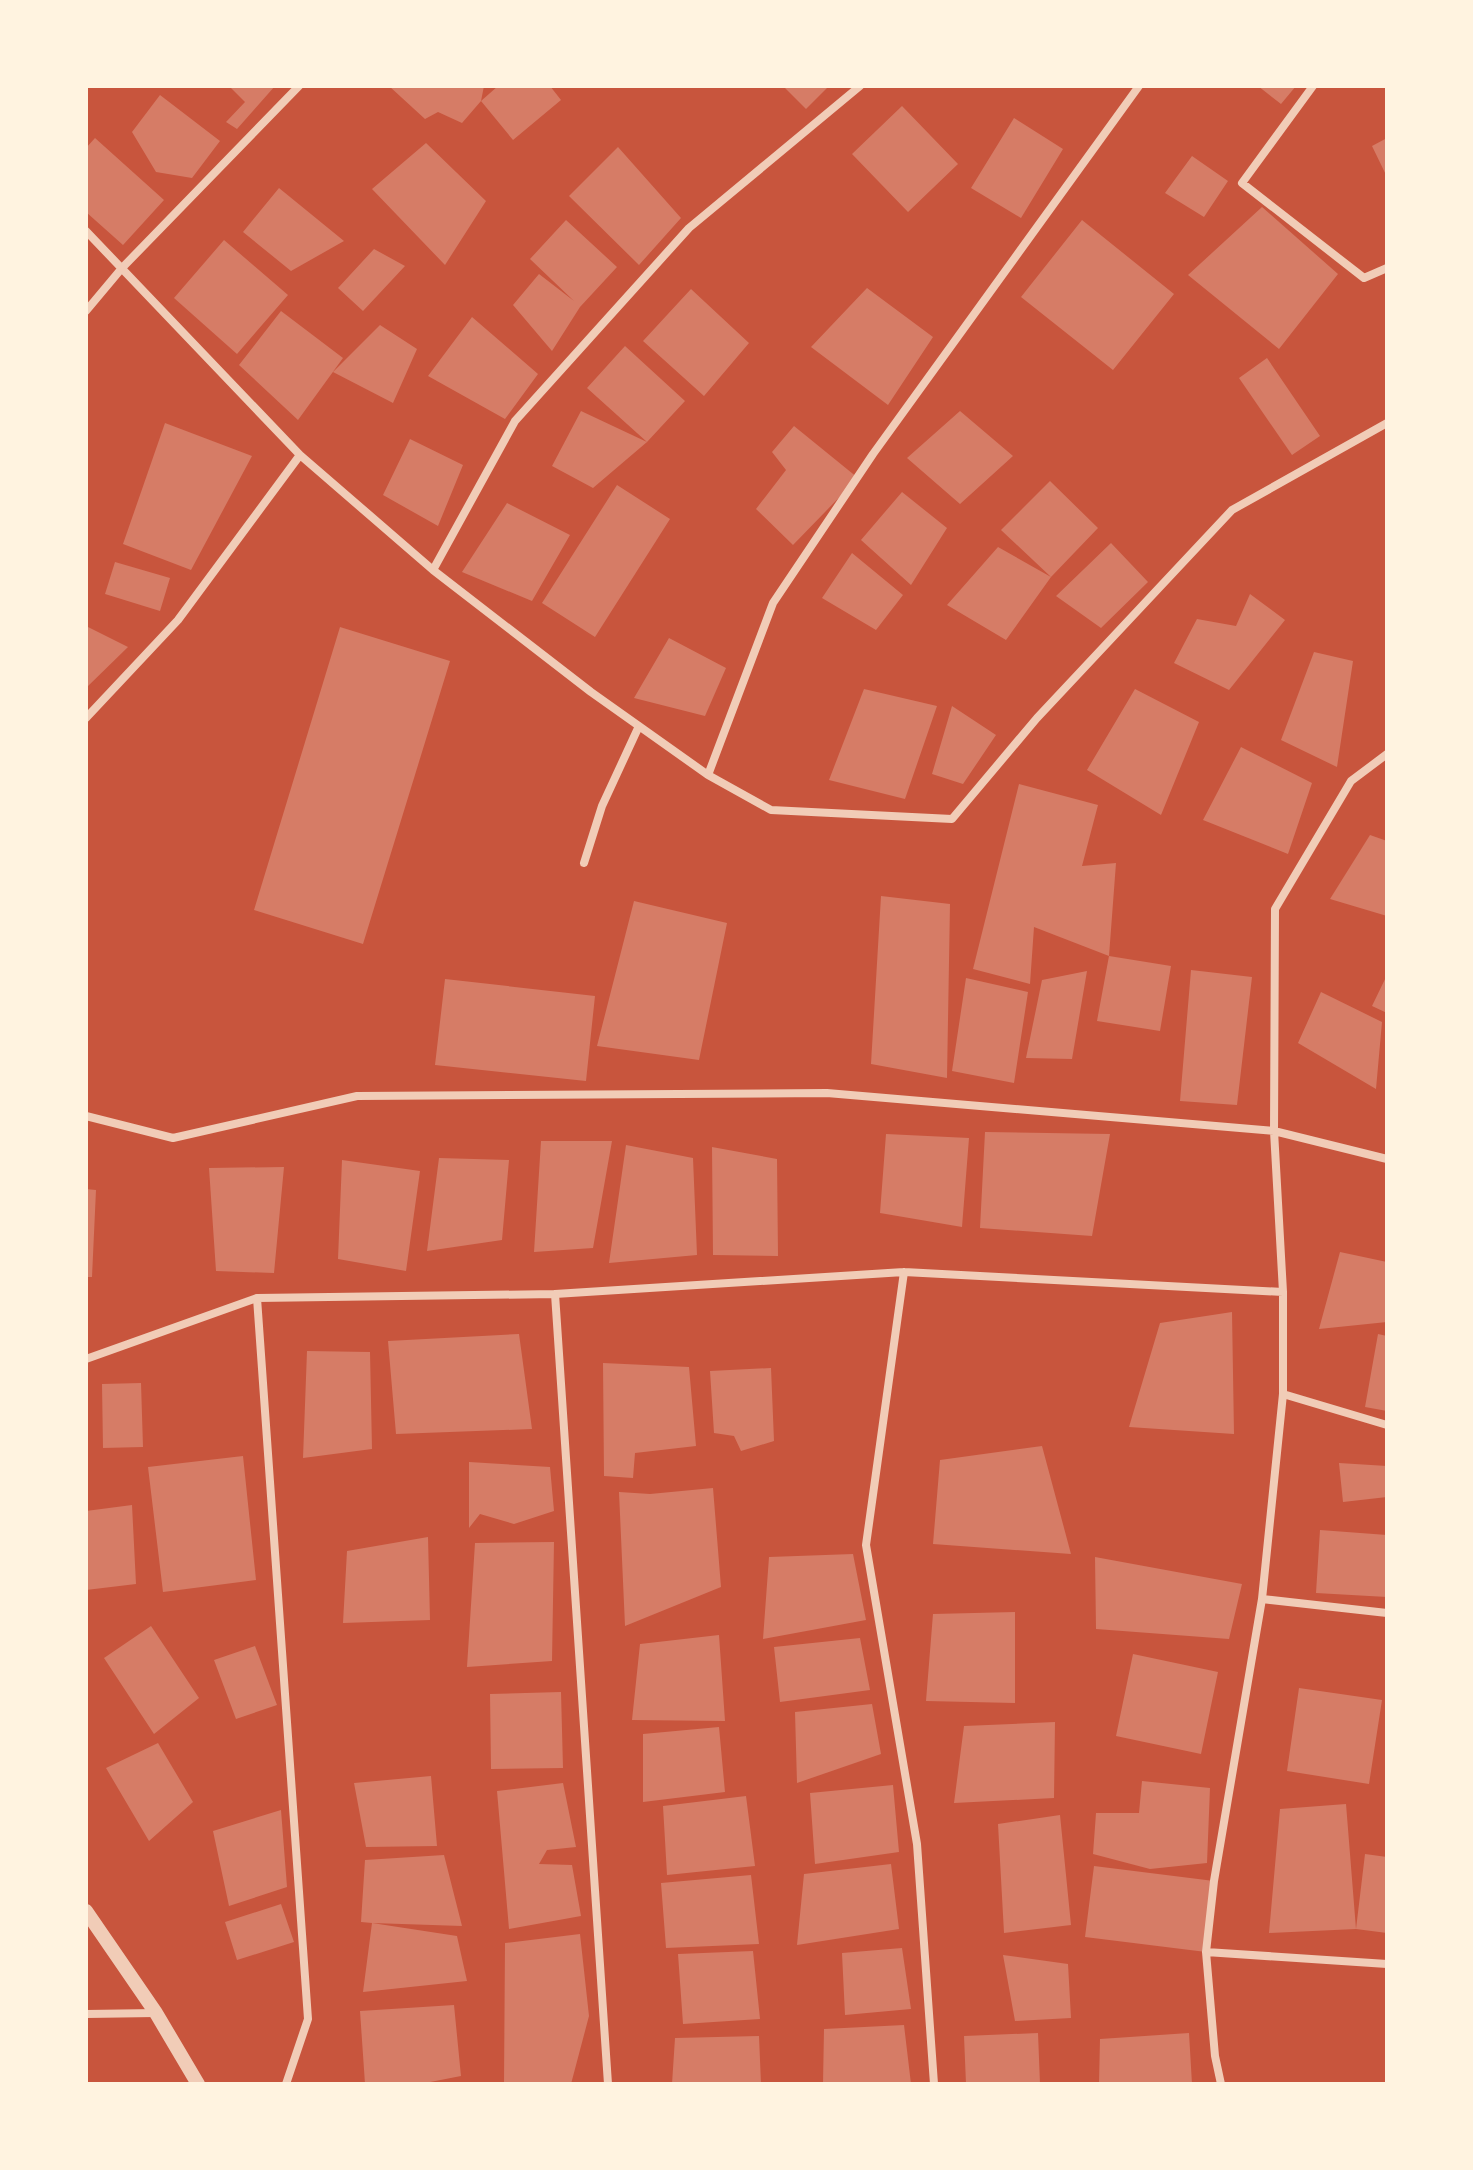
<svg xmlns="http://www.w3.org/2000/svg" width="1473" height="2170" font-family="'Asap Condensed',sans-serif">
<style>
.building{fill:#d67c66}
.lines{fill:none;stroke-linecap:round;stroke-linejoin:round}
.minor{stroke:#f1ccb7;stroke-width:8}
.tertiary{stroke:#f1ccb7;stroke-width:14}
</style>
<rect width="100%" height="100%" fill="#c8553d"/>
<path class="building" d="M 229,86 L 275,86 L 237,129 L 226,122 L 245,102 Z
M 389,86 L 484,86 L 481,101 L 462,123 L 438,112 L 425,119 Z
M 498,86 L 550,86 L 561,100 L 513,140 L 481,101 Z
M 783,86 L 829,86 L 806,109 Z
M 1258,86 L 1296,86 L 1281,104 Z
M 160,95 L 220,141 L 192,178 L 156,172 L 132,132 Z
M 902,106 L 958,164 L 908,212 L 852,154 Z
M 1014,118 L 1063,149 L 1021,218 L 971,188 Z
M 95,138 L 164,200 L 123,245 L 86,212 L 86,148 Z
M 1387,138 L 1387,177 L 1372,146 Z
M 426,143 L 486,201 L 445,265 L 372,189 Z
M 618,147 L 681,218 L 639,265 L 569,196 Z
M 1192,156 L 1228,181 L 1204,217 L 1165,193 Z
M 279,188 L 344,241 L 291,271 L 243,232 Z
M 1262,207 L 1338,274 L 1279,349 L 1188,275 Z
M 566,220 L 617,267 L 580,307 L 552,351 L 513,305 L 539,274 L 574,301 L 530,259 Z
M 1082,220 L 1174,294 L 1113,370 L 1021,297 Z
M 224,240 L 288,295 L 237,354 L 174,298 Z
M 374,249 L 405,266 L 363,311 L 338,288 Z
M 867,288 L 933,337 L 888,405 L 811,347 Z
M 691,289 L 749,343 L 704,396 L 643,341 Z
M 281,311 L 343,358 L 298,420 L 239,365 Z
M 472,317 L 538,374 L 505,419 L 428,376 Z
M 380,325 L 417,349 L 393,403 L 333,372 Z
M 625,346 L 685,401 L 647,442 L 587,388 Z
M 1267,358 L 1320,436 L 1292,455 L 1239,378 Z
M 581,411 L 647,442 L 593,488 L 552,466 Z
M 960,411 L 1013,456 L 960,504 L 907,458 Z
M 165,423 L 252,456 L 191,570 L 123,544 Z
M 794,426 L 858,478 L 793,545 L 756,509 L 786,470 L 772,452 Z
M 410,439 L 463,465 L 438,526 L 383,495 Z
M 1050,481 L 1098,528 L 1051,577 L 1006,640 L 947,605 L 998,547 L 1051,577 L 1001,530 Z
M 617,485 L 670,519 L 595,637 L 542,603 Z
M 902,492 L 947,528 L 911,585 L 861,540 Z
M 507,503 L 570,535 L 532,601 L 462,572 Z
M 1111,543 L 1148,582 L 1101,628 L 1056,596 Z
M 852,553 L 903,595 L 876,630 L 822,598 Z
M 115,562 L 170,578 L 160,611 L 105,594 Z
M 1250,594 L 1285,620 L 1229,690 L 1174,663 L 1197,619 L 1236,626 Z
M 86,626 L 128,647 L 86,688 Z
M 340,627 L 450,661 L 363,944 L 254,910 Z
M 669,638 L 726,668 L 705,716 L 634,698 Z
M 1314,652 L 1353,661 L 1337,767 L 1281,740 Z
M 864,689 L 937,706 L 905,799 L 829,780 Z
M 1135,689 L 1199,722 L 1161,815 L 1087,770 Z
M 952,706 L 996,735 L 963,784 L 932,774 Z
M 1241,747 L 1312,783 L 1288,854 L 1203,820 Z
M 1019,784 L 1098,805 L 1082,866 L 1116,863 L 1109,956 L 1034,927 L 1030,984 L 973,969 Z
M 1370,835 L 1387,841 L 1387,916 L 1330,899 Z
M 881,896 L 950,904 L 947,1078 L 871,1064 Z
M 634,901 L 727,923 L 699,1060 L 597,1046 Z
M 1109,956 L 1171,966 L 1160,1031 L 1097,1021 Z
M 1191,970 L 1252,977 L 1237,1105 L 1180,1101 Z
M 1087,971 L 1072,1059 L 1026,1058 L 1042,980 Z
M 1387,975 L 1387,1013 L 1372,1006 Z
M 966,978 L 1028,992 L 1014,1083 L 952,1071 Z
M 445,979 L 595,996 L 586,1081 L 435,1065 Z
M 1321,992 L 1382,1022 L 1376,1089 L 1298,1043 Z
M 985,1132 L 1110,1134 L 1092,1236 L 980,1228 Z
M 886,1134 L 969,1138 L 962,1227 L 880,1213 Z
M 541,1141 L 612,1141 L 593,1248 L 534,1252 Z
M 626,1145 L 693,1158 L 697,1255 L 609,1263 Z
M 712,1147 L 777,1159 L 778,1256 L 713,1255 Z
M 439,1158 L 509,1160 L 502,1240 L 427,1251 Z
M 342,1160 L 420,1171 L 406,1271 L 338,1259 Z
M 284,1167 L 274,1273 L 216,1271 L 209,1168 Z
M 86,1189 L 96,1190 L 92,1277 L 86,1277 Z
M 1340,1252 L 1387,1262 L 1387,1322 L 1319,1329 Z
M 1232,1312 L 1234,1434 L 1129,1427 L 1160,1323 Z
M 519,1334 L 532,1429 L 396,1434 L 388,1341 Z
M 1378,1334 L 1387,1336 L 1387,1411 L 1365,1407 Z
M 307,1351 L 370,1352 L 372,1449 L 303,1458 Z
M 603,1363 L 689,1367 L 696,1446 L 635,1453 L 633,1478 L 604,1476 Z
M 771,1368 L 774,1441 L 741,1451 L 734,1436 L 714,1433 L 710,1371 Z
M 141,1383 L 143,1447 L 103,1448 L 102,1384 Z
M 1042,1446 L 1071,1554 L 933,1544 L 940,1460 Z
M 243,1456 L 256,1580 L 163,1592 L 148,1467 Z
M 469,1462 L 550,1467 L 554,1511 L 514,1524 L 480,1514 L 469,1528 Z
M 1339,1463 L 1387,1466 L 1387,1497 L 1343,1502 Z
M 713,1488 L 721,1587 L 625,1626 L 619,1492 L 650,1494 Z
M 132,1505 L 136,1584 L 86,1590 L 86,1511 Z
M 1320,1530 L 1387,1535 L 1387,1597 L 1316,1593 Z
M 428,1537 L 430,1620 L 343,1623 L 347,1551 Z
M 554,1542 L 552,1661 L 467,1667 L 475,1543 Z
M 853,1554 L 866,1620 L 763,1639 L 769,1557 Z
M 1095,1557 L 1242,1584 L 1229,1639 L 1096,1629 Z
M 1015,1612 L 1015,1703 L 926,1701 L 933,1614 Z
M 151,1626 L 199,1698 L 154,1734 L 104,1658 Z
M 719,1635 L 725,1721 L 632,1720 L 640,1644 Z
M 860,1638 L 870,1690 L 780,1702 L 774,1647 Z
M 255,1646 L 277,1705 L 236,1719 L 214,1660 Z
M 1133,1654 L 1218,1672 L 1201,1754 L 1116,1736 Z
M 1299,1688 L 1382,1700 L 1369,1784 L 1287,1771 Z
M 561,1692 L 563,1768 L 491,1769 L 490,1694 Z
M 872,1704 L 881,1754 L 797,1783 L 795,1712 Z
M 1055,1722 L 1054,1798 L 954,1803 L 964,1726 Z
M 719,1727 L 725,1792 L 643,1802 L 643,1734 Z
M 158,1743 L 193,1802 L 149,1841 L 106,1768 Z
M 431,1776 L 437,1846 L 366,1847 L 354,1783 Z
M 1142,1781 L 1210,1788 L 1207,1863 L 1150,1869 L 1093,1854 L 1096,1813 L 1139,1813 Z
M 563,1783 L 576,1847 L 547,1850 L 539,1864 L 572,1865 L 581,1916 L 509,1929 L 497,1791 Z
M 893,1785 L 899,1852 L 815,1864 L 810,1793 Z
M 746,1796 L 755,1866 L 667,1875 L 663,1806 Z
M 1346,1804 L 1356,1929 L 1269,1933 L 1280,1809 Z
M 281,1810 L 287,1887 L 229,1906 L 213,1831 Z
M 1060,1815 L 1071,1925 L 1004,1933 L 998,1824 Z
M 1365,1854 L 1387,1857 L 1387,1933 L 1356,1929 Z
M 444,1855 L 462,1926 L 372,1923 L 457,1936 L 467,1981 L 363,1992 L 372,1923 L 361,1922 L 365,1860 Z
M 891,1864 L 899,1929 L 797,1945 L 804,1874 Z
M 1094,1866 L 1214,1881 L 1206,1952 L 1085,1937 Z
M 751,1875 L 759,1944 L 666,1948 L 661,1883 Z
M 281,1904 L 294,1942 L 237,1960 L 225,1922 Z
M 580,1934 L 589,2016 L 571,2084 L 504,2084 L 505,1943 Z
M 902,1948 L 911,2009 L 845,2015 L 842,1953 Z
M 753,1951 L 760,2019 L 683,2024 L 678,1954 Z
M 1003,1955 L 1068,1964 L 1071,2018 L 1015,2021 Z
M 454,2005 L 461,2076 L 420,2084 L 365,2084 L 360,2011 Z
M 904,2025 L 911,2084 L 823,2084 L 824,2029 Z
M 1038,2033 L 1040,2084 L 966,2084 L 964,2036 Z
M 1189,2033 L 1192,2084 L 1099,2084 L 1100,2039 Z
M 759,2036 L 761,2084 L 672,2084 L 675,2038 Z"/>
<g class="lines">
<path class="minor" d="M 1313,86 L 1242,183 L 1364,278 L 1387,268
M 86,231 L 300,455 L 433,570 L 591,692 L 708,775 L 771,810 L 952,819 L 1037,718 L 1232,510 L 1387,423
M 86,311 L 122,268 L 299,86
M 433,570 L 515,421 L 689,228 L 860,86
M 86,718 L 178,620 L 300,455
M 708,775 L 773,603 L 873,454 L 1139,86
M 584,863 L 602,806 L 639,726
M 86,1116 L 173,1138 L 357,1096 L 827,1093 L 1274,1131 L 1387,1159
M 904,1272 L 866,1545 L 917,1844 L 934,2084
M 555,1294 L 608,2084
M 257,1298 L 308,2019 L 286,2084
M 86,1359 L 257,1298 L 555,1294 L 904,1272 L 1283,1292
M 1283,1394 L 1387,1425
M 1262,1599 L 1387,1613
M 1206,1952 L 1387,1964
M 86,2014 L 156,2013
M 1221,2084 L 1215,2056 L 1206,1952 L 1214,1881 L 1262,1599 L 1283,1394 L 1283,1292 L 1274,1131 L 1275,909 L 1351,781 L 1387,754"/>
<path class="tertiary" d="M 86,1911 L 156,2013 L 198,2084"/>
</g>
<rect width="1473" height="2170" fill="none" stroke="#fff3e0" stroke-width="176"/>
</svg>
